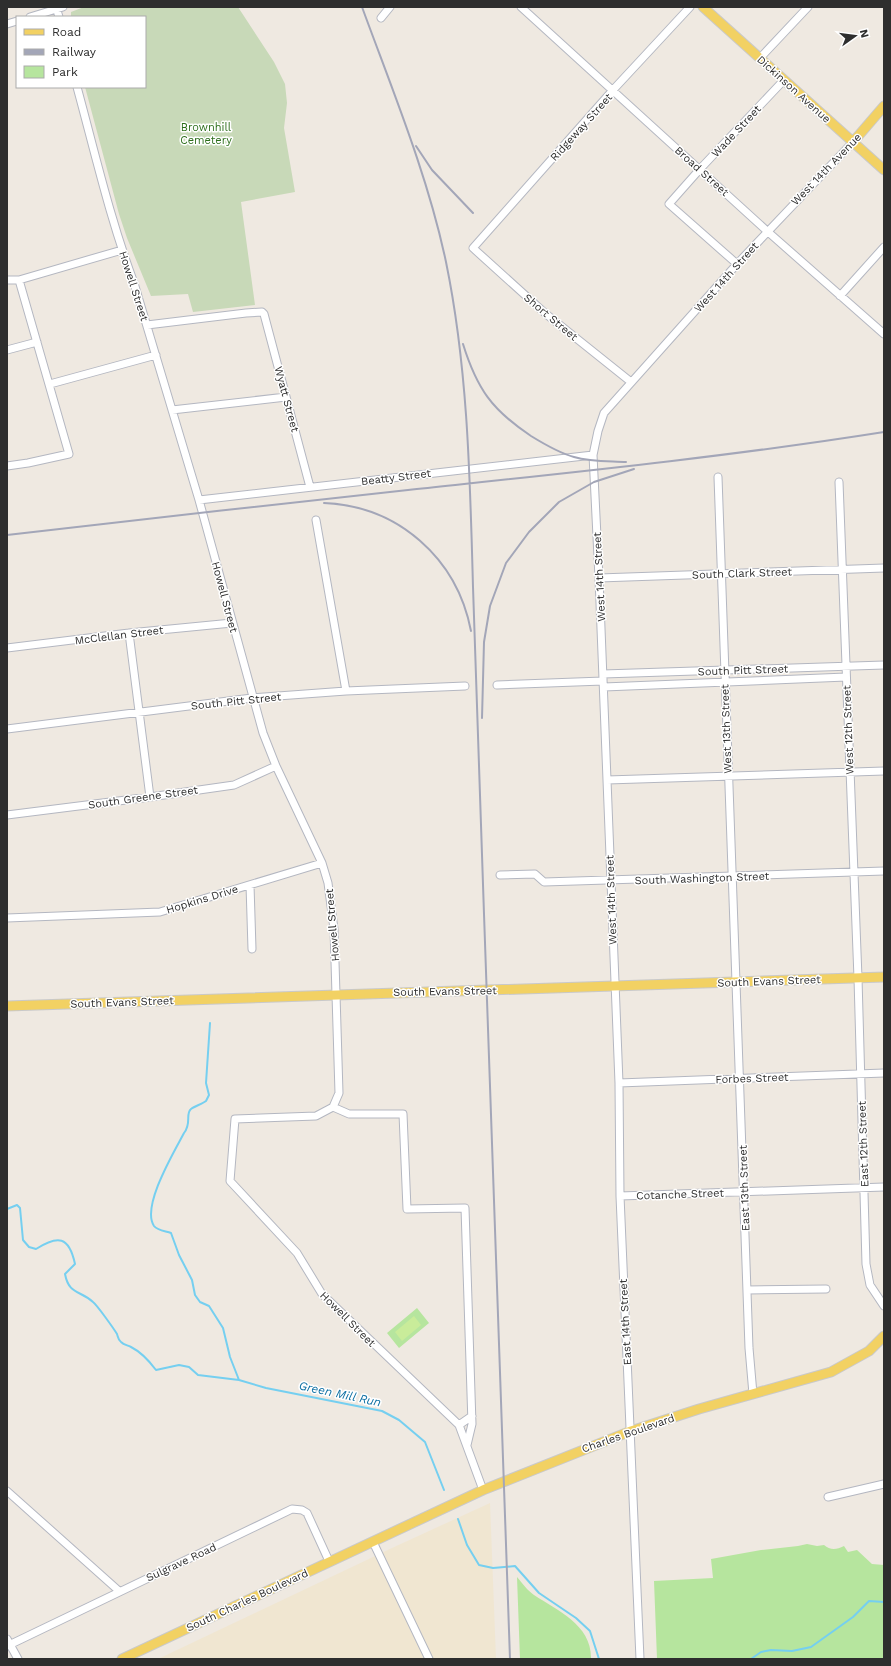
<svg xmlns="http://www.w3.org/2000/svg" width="891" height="1666" font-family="'Work Sans',sans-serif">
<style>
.education{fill:#f0e6d1}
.green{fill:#b6e59e}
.cemetery{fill:#c8d9b8}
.pitch{fill:#c9ec9a}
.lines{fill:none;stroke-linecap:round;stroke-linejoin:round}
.stream{stroke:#75cff0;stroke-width:2}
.minor-casing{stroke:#b4b7c1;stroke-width:9}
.major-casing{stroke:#c9c9c9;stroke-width:11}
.minor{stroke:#fff;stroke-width:7}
.major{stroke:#f2d163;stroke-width:9}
.rail{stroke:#a3a6b8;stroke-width:2}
.labels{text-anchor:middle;stroke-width:3;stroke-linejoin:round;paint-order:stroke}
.street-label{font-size:11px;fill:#2e2e2e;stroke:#fff}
.park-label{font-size:11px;fill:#2c6e1b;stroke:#fff}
.water-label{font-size:12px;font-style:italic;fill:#0d6fa3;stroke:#fff}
</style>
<rect width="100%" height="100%" fill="#efe9e1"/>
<path class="education" d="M 490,1503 L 496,1659 L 158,1659 L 392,1548 Z"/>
<path class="green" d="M 417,1308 L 429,1323 L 399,1348 L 387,1333 Z
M 807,1544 L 817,1546 L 824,1545 C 830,1550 836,1550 844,1546 L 848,1552 L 857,1550 L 872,1564 L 884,1565 L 884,1659 L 657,1659 L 654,1581 L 713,1578 L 711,1559 L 761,1550 L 798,1546 Z
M 517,1577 C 522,1583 528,1591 534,1595 C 558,1611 592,1625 591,1659 L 520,1659 Z"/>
<path class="cemetery" d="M 84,7 L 238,7 L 274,62 L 285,84 L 287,103 L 284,128 L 295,192 L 241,202 L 255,305 L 193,312 L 188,294 L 151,296 L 127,238 L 119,214 L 85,87 L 145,87 L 145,17 L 71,17 L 71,12 Z"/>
<path class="pitch" d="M 414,1316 L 421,1325 L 402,1341 L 395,1332 Z"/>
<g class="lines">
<path class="stream" d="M 210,1023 L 206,1083 L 209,1095 L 206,1101 C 202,1104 195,1106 191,1109 C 185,1114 192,1123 184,1133 C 174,1152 141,1207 154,1226 C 158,1231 166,1231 171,1233 L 179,1255 L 192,1280 L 195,1295 L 200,1302 L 209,1306 L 223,1328 L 230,1357 L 239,1380
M 7,1209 L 17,1205 L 20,1208 L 23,1240 L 29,1247 L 36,1249 C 58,1235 69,1236 75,1264 L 65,1274 C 69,1295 80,1290 93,1302 C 97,1305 114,1329 117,1334 C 118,1337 118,1340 121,1342 C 124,1345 127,1345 131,1347 C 141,1352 150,1362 156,1370 L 179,1365 L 189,1367 L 198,1375 L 239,1380 L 266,1388 L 382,1411 L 399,1420 L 425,1442 L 444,1490
M 458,1519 L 467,1545 L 479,1565 L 493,1568 L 515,1566 L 539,1593 L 576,1618 L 590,1631 L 599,1659
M 751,1659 L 761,1652 L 771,1650 L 792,1651 L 811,1647 L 853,1617 L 869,1601 L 884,1602"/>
<g class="minor-casing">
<path id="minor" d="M 56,7 L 59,17
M 521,7 L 767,231 L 884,334
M 30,17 L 63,7
M 381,18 L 390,7
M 7,24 L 17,21
M 760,58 L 808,7
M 77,87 C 95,153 110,219 134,283 L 199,500 L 263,733 L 276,766 L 322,863 L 328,883 L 334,929 L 339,1093 L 333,1107 L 316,1116 L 235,1119 L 230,1181 L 297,1253 L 322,1294 L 459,1425 L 483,1490
M 737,264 L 669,204 L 700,169 L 784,80
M 7,280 L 19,280 L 122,250
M 840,296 L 884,247
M 147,325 L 246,313 L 262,312 L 264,314 L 310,487
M 7,350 L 37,342
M 631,382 L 546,314 L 473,248 L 612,91 L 690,7
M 50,384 L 156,355
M 172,410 L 286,397
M 7,466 L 28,463 L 69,454 L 19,280
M 718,477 L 749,1348 L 753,1394
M 839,482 L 858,978 L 866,1264 L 870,1285 L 884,1306
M 199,500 L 593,455
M 316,520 L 346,691
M 599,578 L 884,568
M 129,633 L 150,797
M 7,648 L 129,633 L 232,623
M 603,674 L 884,665
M 497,685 L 603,681
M 604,687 L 846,677
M 7,729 L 252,698 L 346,691 L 465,686
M 607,780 L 884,771
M 7,815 L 150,797 L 234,785 L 276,766
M 500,875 L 535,874 L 544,882 L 884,871
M 250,885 L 252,949
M 7,918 L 160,912 L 322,863
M 619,1083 L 884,1073
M 333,1107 L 349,1114 L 403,1114 L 407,1209 L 465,1208 L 472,1424 L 467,1445
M 620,1196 L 884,1187
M 747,1290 L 826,1289
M 459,1425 L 472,1416
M 7,1491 L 119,1591
M 828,1497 L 884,1484
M 373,1542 L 429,1659
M 7,1639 L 18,1659
M 7,1646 L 292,1509 L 302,1510 L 307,1513 L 329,1561
M 640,1659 L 620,1196 L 619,1083 L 599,578 L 593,455 L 598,431 L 604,413 L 737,264 L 853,142"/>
</g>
<g class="major-casing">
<path id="major" d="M 703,7 L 884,170
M 853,142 L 884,106
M 7,1006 L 884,977
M 122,1659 L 483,1490 L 631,1431 L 699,1409 L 831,1372 L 869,1351 L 884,1336"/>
</g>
<use href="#minor" class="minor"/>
<use href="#major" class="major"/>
<path class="rail" d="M 362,7 C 392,89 428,176 446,262 C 468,369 470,478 473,587 C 476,696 480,805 484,914 C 492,1162 502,1411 510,1659
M 416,146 L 432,170 L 473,213
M 463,344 C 477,389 492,410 531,436 C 544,444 559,453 574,457 C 591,462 609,461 626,462
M 324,503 C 398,506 457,558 471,631
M 7,535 C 141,520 274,504 408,490 C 567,473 726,457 884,432
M 482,718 L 484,642 L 490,606 L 506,563 L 529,532 L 559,502 L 594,482 L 634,469"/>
</g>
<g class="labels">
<g class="street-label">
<text transform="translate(794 89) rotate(42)" y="4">Dickinson Avenue</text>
<text transform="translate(581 127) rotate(-48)" y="4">Ridgeway Street</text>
<text transform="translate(736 131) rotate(-47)" y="4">Wade Street</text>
<text transform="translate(826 169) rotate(-46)" y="4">West 14th Avenue</text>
<text transform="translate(702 171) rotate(42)" y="4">Broad Street</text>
<text transform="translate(726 277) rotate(-48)" y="4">West 14th Street</text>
<text transform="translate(134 286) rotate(72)" y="4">Howell Street</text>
<text transform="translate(551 317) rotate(40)" y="4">Short Street</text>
<text transform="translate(287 399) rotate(75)" y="4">Wyatt Street</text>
<text transform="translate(396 477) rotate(-7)" y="4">Beatty Street</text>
<text transform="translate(742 573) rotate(-2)" y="4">South Clark Street</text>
<text transform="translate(599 577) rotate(-93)" y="4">West 14th Street</text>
<text transform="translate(225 597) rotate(75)" y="4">Howell Street</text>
<text transform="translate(119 635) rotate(-7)" y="4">McClellan Street</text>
<text transform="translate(743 670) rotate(-2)" y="4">South Pitt Street</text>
<text transform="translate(236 701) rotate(-6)" y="4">South Pitt Street</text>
<text transform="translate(726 729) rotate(-92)" y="4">West 13th Street</text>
<text transform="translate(848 730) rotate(-92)" y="4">West 12th Street</text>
<text transform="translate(143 797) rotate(-8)" y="4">South Greene Street</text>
<text transform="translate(702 878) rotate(-2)" y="4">South Washington Street</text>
<text transform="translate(202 899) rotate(-17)" y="4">Hopkins Drive</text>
<text transform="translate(611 900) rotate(-92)" y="4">West 14th Street</text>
<text transform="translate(332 925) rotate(-95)" y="4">Howell Street</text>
<text transform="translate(769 981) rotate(-2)" y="4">South Evans Street</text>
<text transform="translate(445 991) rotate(-1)" y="4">South Evans Street</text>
<text transform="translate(122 1002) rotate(-2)" y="4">South Evans Street</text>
<text transform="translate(752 1078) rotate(-2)" y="4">Forbes Street</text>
<text transform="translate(863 1144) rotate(-92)" y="4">East 12th Street</text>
<text transform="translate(744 1188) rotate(-92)" y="4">East 13th Street</text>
<text transform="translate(680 1194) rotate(-2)" y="4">Cotanche Street</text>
<text transform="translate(348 1319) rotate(45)" y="4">Howell Street</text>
<text transform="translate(625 1322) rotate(-93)" y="4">East 14th Street</text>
<text transform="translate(628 1433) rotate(-19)" y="4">Charles Boulevard</text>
<text transform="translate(181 1562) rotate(-25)" y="4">Sulgrave Road</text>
<text transform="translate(247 1600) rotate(-25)" y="4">South Charles Boulevard</text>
</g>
<g class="park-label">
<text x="206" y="131">Brownhill<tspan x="206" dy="13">Cemetery</tspan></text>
</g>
<g class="water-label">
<text transform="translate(340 1394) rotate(12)" y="4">Green Mill Run</text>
</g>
</g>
<rect width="891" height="1666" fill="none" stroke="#2e2e2e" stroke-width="16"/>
<rect x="16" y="16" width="130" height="72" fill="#ffffff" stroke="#ababab"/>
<rect x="24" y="29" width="20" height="6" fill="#f2d163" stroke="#ababab"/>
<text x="52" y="36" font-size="12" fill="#2e2e2e">Road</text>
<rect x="24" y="49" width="20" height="6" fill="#a3a6b8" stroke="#ababab"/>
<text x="52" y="56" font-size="12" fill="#2e2e2e">Railway</text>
<rect x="24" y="66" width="20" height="12" fill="#b6e59e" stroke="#ababab"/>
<text x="52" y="76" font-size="12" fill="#2e2e2e">Park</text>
<g transform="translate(855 36) rotate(76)" stroke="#ffffff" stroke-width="3" paint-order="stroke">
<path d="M0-3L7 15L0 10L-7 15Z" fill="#2e2e2e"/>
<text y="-6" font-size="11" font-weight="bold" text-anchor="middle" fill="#2e2e2e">N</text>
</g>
</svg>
